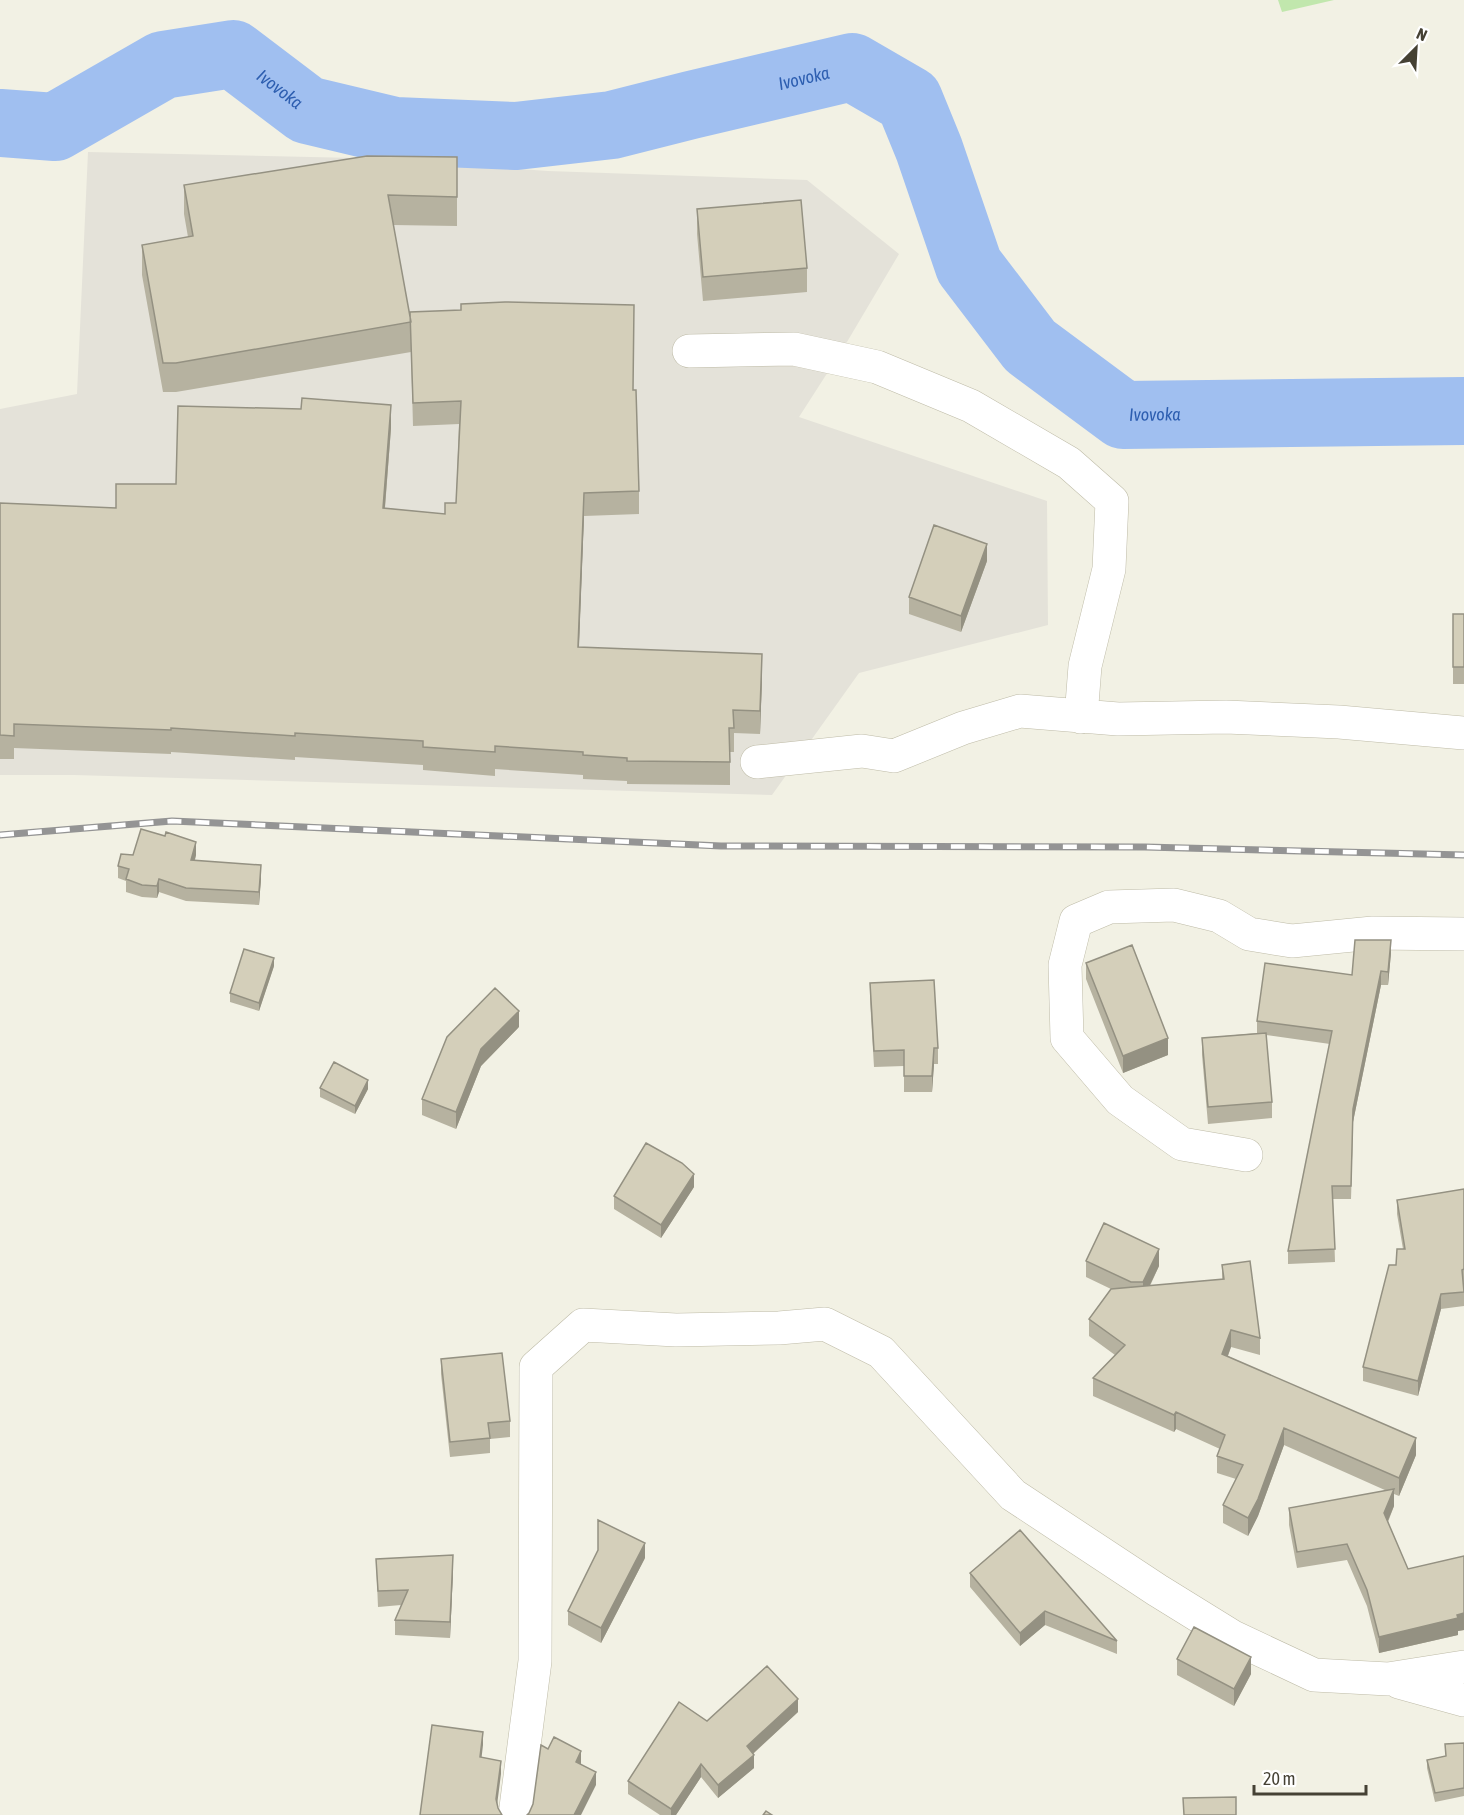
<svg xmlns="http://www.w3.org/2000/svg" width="1464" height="1815" font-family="'Asap Condensed',sans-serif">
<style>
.industrial{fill:#e4e2d9}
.green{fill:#c1e7ad}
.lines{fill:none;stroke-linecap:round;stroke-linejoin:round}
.river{stroke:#a0bff0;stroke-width:68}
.minor-casing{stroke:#bebba7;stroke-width:34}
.minor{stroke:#fff;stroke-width:33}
.rail-casing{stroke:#949494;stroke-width:7}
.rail{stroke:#fff;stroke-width:4.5;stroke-dasharray:14;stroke-linecap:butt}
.wall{fill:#b6b2a0}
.shaded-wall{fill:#949182}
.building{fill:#d4cfba;stroke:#949182;stroke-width:1.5}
.labels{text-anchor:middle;stroke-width:4.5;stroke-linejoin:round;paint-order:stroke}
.water-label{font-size:18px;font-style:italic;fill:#2d5eb0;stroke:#fff}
</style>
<rect width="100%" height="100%" fill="#f2f1e4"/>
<path class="industrial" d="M 88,152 L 356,158 L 548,171 L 807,180 L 899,254 L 844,347 L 799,417 L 1047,501 L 1048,625 L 859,673 L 772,795 L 74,775 L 0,775 L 0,409 L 77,394 Z"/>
<path class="green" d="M 1278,0 L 1334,0 L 1282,12 Z"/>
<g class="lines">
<path class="river" id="s1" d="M 0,123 L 55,127 L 163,65 L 233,54 L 307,110 L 395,131 L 516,136 L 612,125 L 691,105 L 852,67 L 909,100 L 929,149 L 969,266 L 1030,346 L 1123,415 L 1464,411"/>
<g class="minor-casing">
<path id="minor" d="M 689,351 L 794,349 L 877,367 L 971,406 L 1069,463 L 1112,501 L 1109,569 L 1085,666 L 1081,717
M 757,762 L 862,751 L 894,756 L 963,728 L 1020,711 L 1118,719 L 1226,717 L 1339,722 L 1464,733
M 1246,1155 L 1182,1144 L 1120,1100 L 1067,1038 L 1065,965 L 1076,921 L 1109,907 L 1174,905 L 1219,916 L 1249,934 L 1292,941 L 1373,933 L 1464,934
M 1399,1682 L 1464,1700
M 515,1815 L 535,1661 L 536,1367 L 583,1325 L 676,1330 L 779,1328 L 825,1324 L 881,1352 L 1013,1495 L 1157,1590 L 1233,1637 L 1314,1675 L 1388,1679 L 1464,1667"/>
</g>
<use href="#minor" class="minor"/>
<g class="rail-casing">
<path id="rail" d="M 0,835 L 172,821 L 721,846 L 1145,847 L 1464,855"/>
</g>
<use href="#rail" class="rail"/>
</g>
<path class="wall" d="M 457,157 L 457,226 L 393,225 L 410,320 L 633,390 L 639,491 L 639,514 L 584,516 L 579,647 L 762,678 L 760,734 L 734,733 L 734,752 L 730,752 L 730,785 L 627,784 L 627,781 L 583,779 L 583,775 L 495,769 L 495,776 L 423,770 L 423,765 L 295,757 L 295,760 L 171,752 L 171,754 L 14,748 L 14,759 L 0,759 L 0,503 L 116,508 L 176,484 L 391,428 L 385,508 L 445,514 L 456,503 L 459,424 L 413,426 L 411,352 L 176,392 L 163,392 L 142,275 L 142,245 L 188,237 L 184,214 L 184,185 Z
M 697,209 L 807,268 L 807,292 L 703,301 L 697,234 Z
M 987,561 L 961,632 L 909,614 L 909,597 Z
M 1453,614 L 1464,614 L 1464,684 L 1453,684 Z
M 133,855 L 196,855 L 195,860 L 261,878 L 259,905 L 186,901 L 159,892 L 157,898 L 142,897 L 126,892 L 126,881 L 118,878 L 118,866 Z
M 1391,953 L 1388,985 L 1381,985 L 1353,1122 L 1351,1199 L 1333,1199 L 1335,1262 L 1288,1264 L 1288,1251 L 1330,1044 L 1266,1035 L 1272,1102 L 1272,1118 L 1208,1124 L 1202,1055 L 1202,1038 L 1257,1033 L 1257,1021 L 1352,975 Z
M 1086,963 L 1168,1055 L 1123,1073 L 1086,979 Z
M 274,966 L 259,1011 L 230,1002 L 230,993 Z
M 870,983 L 938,1048 L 938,1064 L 934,1064 L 932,1092 L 904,1092 L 904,1066 L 874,1067 L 870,999 Z
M 519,1027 L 481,1066 L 456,1129 L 422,1115 L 422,1099 Z
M 320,1088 L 368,1089 L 355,1114 L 320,1097 Z
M 694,1187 L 661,1238 L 614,1209 L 614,1196 Z
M 1464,1189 L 1464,1306 L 1441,1309 L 1418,1396 L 1363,1381 L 1363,1367 L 1396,1265 L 1403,1249 L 1397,1214 L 1397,1200 Z
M 1086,1261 L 1159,1266 L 1150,1286 L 1222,1280 L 1222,1265 L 1260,1338 L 1260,1355 L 1231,1347 L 1228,1356 L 1416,1455 L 1399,1496 L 1394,1494 L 1394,1506 L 1388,1522 L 1408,1569 L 1464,1556 L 1464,1630 L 1458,1631 L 1458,1635 L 1379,1653 L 1367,1606 L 1347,1560 L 1297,1568 L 1289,1525 L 1289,1508 L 1387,1491 L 1284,1445 L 1258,1516 L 1248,1536 L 1223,1523 L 1223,1505 L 1236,1479 L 1217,1473 L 1217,1456 L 1220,1449 L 1176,1429 L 1174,1432 L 1093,1396 L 1093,1378 L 1115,1355 L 1089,1336 L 1089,1319 L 1111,1289 L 1086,1277 Z
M 441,1359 L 510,1421 L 510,1437 L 490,1439 L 490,1453 L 450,1457 L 441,1374 Z
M 645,1558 L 601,1643 L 568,1625 L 568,1611 Z
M 376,1559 L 453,1571 L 450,1638 L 395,1635 L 395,1620 L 401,1605 L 378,1607 Z
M 970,1573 L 1117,1641 L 1117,1654 L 1045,1625 L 1020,1646 L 970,1587 Z
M 1177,1659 L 1251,1674 L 1234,1706 L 1177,1675 Z
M 798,1712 L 753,1754 L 754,1768 L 718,1798 L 701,1777 L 676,1815 L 660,1815 L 628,1794 L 628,1781 L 707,1721 Z
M 1464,1743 L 1464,1796 L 1435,1802 L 1427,1768 L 1427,1760 L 1446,1756 L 1445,1744 Z"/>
<path class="shaded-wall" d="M 391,405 L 391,428 L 383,531 L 383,508 Z
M 584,493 L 584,516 L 578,670 L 578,647 Z
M 987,544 L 987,561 L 961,632 L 961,616 Z
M 762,654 L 762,678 L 760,734 L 760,711 Z
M 196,842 L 196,855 L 191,873 L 191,860 Z
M 261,865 L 261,878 L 259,905 L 259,892 Z
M 159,879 L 159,892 L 157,898 L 157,886 Z
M 1391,940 L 1391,953 L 1388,985 L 1388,972 Z
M 274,958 L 274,966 L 259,1011 L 259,1003 Z
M 1381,971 L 1381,985 L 1353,1122 L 1351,1199 L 1353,1109 Z
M 519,1011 L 519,1027 L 481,1066 L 456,1129 L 456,1112 L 481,1049 Z
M 1168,1038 L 1168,1055 L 1123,1073 L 1123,1056 Z
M 934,1048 L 934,1064 L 932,1092 L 932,1076 Z
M 368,1080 L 368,1089 L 355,1114 L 355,1106 Z
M 694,1174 L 694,1187 L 661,1238 L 661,1225 Z
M 1159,1249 L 1159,1266 L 1143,1299 L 1143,1282 Z
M 1441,1294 L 1441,1309 L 1418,1396 L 1418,1381 Z
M 1231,1330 L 1231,1347 L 1222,1371 L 1222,1354 Z
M 1176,1412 L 1176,1429 L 1174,1432 L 1174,1415 Z
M 1284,1428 L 1284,1445 L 1258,1516 L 1248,1536 L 1248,1518 Z
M 1416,1438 L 1416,1455 L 1399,1496 L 1399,1478 Z
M 1394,1489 L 1394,1506 L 1384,1530 L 1384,1513 Z
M 645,1543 L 645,1558 L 601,1643 L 601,1628 Z
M 453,1555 L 453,1571 L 450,1638 L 450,1622 Z
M 1045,1611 L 1045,1625 L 1020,1646 L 1020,1633 Z
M 1464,1613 L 1464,1630 L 1458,1631 L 1458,1635 L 1379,1653 L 1379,1637 Z
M 1251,1657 L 1251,1674 L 1234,1706 L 1234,1689 Z
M 798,1699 L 798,1712 L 747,1759 L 747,1746 Z
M 483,1732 L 483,1745 L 480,1771 L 480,1757 Z
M 581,1751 L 581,1765 L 576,1762 Z
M 754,1755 L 754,1768 L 718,1798 L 718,1785 Z
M 501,1761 L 501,1774 L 496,1813 L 496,1799 Z
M 701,1764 L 701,1777 L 676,1815 L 671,1815 L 671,1809 Z
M 596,1772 L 596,1785 L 581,1815 L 574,1815 Z"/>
<path class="building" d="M 367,156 L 457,157 L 457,197 L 388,195 L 411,322 L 176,363 L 163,363 L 142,245 L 193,236 L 184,185 Z
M 801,200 L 807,268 L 703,277 L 697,209 Z
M 505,302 L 634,305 L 633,390 L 636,390 L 639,491 L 584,493 L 578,647 L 762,654 L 760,711 L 733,710 L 734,728 L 729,728 L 730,762 L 627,761 L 627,758 L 583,755 L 583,752 L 495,746 L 495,752 L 423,747 L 423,741 L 295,733 L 295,736 L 171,728 L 171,730 L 14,724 L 14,736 L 0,735 L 0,503 L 116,508 L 116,484 L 176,484 L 178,406 L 301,409 L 302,398 L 391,405 L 383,508 L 445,514 L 445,503 L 456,503 L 461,401 L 413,403 L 410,312 L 461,310 L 461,304 Z
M 934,525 L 987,544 L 961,616 L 909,597 Z
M 1453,614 L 1464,614 L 1464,667 L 1453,667 Z
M 141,829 L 165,836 L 166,832 L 196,842 L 191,860 L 261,865 L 259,892 L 186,888 L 159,879 L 157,886 L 142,885 L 126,879 L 129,869 L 118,866 L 121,854 L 133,855 Z
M 1355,940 L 1391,940 L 1388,972 L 1381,971 L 1353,1109 L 1351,1186 L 1332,1186 L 1335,1249 L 1288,1251 L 1332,1031 L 1257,1021 L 1265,963 L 1352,975 Z
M 1132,945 L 1168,1038 L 1123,1056 L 1086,963 Z
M 244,949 L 274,958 L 259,1003 L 230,993 Z
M 934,980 L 938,1048 L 934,1048 L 932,1076 L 904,1076 L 904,1050 L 874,1051 L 870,983 Z
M 495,988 L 519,1011 L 481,1049 L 456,1112 L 422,1099 L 447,1037 Z
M 1266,1033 L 1272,1102 L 1208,1107 L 1202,1038 Z
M 334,1062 L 368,1080 L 355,1106 L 320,1088 Z
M 646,1143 L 682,1163 L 694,1174 L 661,1225 L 614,1196 Z
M 1464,1189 L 1464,1269 L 1462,1270 L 1464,1292 L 1441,1294 L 1418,1381 L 1363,1367 L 1389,1265 L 1396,1265 L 1397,1249 L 1405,1249 L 1397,1200 Z
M 1104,1223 L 1159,1249 L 1143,1282 L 1131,1282 L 1086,1261 Z
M 1250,1261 L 1260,1338 L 1231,1330 L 1222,1354 L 1416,1438 L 1399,1478 L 1284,1428 L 1258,1499 L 1248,1518 L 1223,1505 L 1243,1465 L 1217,1456 L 1225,1435 L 1176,1412 L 1174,1415 L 1093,1378 L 1125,1345 L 1089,1319 L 1111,1289 L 1224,1279 L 1222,1265 Z
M 502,1353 L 510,1421 L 488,1423 L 490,1438 L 450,1442 L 441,1359 Z
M 1394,1489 L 1384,1513 L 1408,1569 L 1464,1556 L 1464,1613 L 1457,1615 L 1458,1618 L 1379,1637 L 1367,1590 L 1347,1544 L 1297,1552 L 1289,1508 Z
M 598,1520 L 645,1543 L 601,1628 L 568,1611 L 598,1550 Z
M 1020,1530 L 1117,1641 L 1045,1611 L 1020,1633 L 970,1573 Z
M 453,1555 L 450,1622 L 395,1620 L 408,1590 L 378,1591 L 376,1559 Z
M 1194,1627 L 1251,1657 L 1234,1689 L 1177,1659 Z
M 767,1666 L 798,1699 L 747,1746 L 754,1755 L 718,1785 L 701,1764 L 671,1809 L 628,1781 L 679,1702 L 707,1721 Z
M 432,1725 L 483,1732 L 480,1757 L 501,1761 L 496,1799 L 498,1808 L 502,1815 L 420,1815 Z
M 554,1737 L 581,1751 L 576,1762 L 596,1772 L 574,1815 L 527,1815 L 529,1813 L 533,1804 L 541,1745 L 548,1749 Z
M 1464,1743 L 1464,1788 L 1435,1793 L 1427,1760 L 1446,1756 L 1445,1744 Z
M 1236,1797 L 1236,1815 L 1184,1815 L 1183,1798 Z
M 766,1811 L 772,1815 L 763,1815 Z"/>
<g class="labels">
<g class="water-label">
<text dy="6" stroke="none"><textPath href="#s1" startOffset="849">Ivovoka</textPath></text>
<text dy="6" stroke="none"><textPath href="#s1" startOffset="309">Ivovoka</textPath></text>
<text dy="6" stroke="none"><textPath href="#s1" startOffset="1389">Ivovoka</textPath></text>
</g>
</g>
<g transform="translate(1416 48) rotate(24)" stroke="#ffffff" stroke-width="4.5" paint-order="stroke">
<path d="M0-4.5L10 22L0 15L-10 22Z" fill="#454134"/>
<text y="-9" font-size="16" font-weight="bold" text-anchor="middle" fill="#454134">N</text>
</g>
<path d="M1254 1785v9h112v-9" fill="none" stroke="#454134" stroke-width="3"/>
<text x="1263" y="1785" font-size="18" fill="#454134" stroke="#ffffff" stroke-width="4.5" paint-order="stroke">20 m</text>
</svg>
